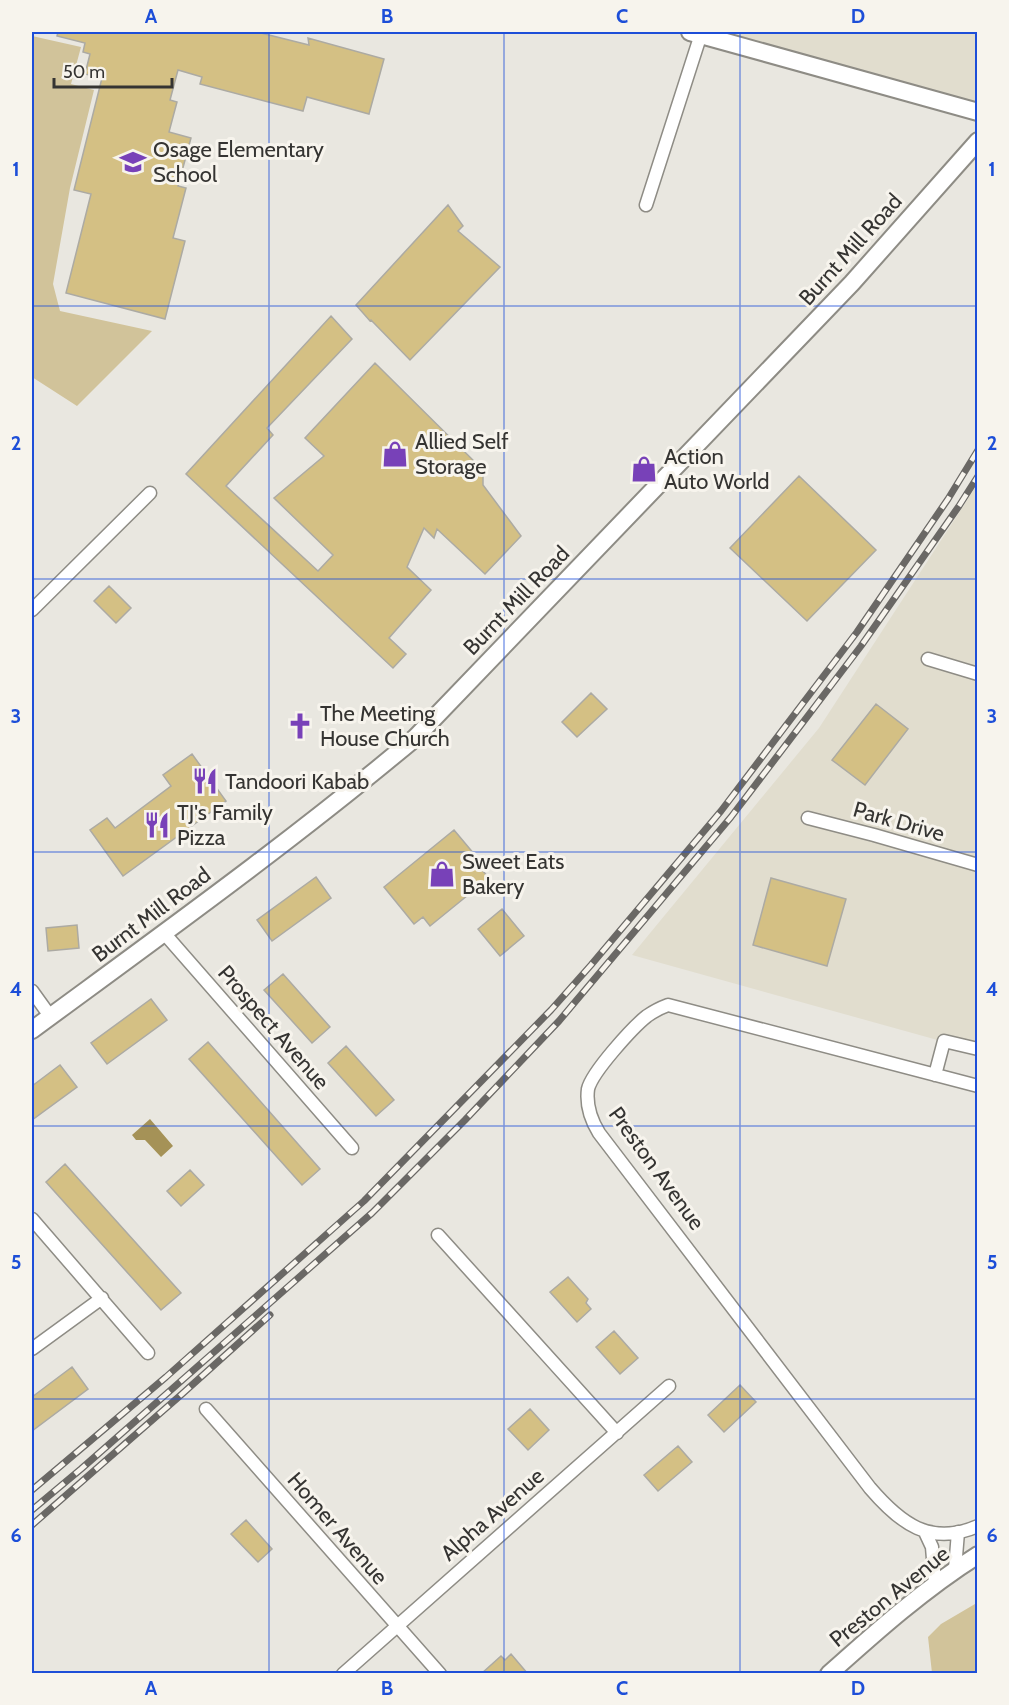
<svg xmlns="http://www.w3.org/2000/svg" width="1009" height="1705" font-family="Cabin,sans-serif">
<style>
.built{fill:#e1ddce}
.green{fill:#d1c39a}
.water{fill:#a59257}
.building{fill:#d4c084;stroke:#acaaa3;stroke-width:1.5}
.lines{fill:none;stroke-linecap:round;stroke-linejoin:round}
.street-casing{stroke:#8e8c85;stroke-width:15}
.secondary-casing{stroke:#8e8c85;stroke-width:20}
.street{stroke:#fff;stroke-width:12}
.secondary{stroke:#fff;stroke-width:16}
.rail-casing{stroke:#6a6865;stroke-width:7}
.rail{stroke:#f7f4ed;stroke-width:4.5;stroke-dasharray:14;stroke-linecap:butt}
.grid{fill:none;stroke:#1d4ed8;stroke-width:1.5;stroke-opacity:0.55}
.labels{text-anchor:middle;stroke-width:6;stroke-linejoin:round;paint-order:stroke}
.poi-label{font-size:22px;fill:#353432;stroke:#f7f4ed;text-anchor:start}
.street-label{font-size:22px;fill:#353432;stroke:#f7f4ed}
.neatline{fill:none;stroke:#1d4ed8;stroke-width:2}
.grid-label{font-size:20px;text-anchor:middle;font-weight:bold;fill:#1d4ed8}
</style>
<rect width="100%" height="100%" fill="#e9e7e0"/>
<path class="built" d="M 690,32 L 977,32 L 977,112 Z
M 977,485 L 977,1051 L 632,955 L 819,728 Z"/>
<path class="green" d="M 32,36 L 81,47 L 71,84 L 94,90 L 70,188 L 53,284 L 60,311 L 152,331 L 77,406 L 32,377 Z
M 975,1604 L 978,1607 L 977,1673 L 932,1673 L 928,1637 L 941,1624 Z"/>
<path class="water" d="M 150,1119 L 173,1146 L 161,1157 L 145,1140 L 136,1140 L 132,1135 Z"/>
<path class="building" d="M 58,32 L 257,32 L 309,45 L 308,38 L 384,59 L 369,114 L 307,97 L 303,111 L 200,84 L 202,77 L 178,70 L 170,100 L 177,102 L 169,132 L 191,138 L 178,186 L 186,188 L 173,238 L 185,241 L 165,319 L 66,293 L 91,194 L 74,190 L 102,78 L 85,74 L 90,54 L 83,52 L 85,43 L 57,36 Z
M 448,205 L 463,226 L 458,231 L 500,267 L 410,360 L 371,320 L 370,321 L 356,305 Z
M 331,316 L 352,339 L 267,428 L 273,435 L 226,486 L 318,571 L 333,555 L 274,498 L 324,456 L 305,438 L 375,363 L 483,470 L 483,485 L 521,536 L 485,574 L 437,529 L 434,538 L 424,528 L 407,567 L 431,590 L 389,638 L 406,654 L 393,668 L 186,474 Z
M 799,476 L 876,550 L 807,621 L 730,548 Z
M 109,586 L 131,608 L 116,623 L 94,601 Z
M 591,693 L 607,709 L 577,737 L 562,722 Z
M 876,704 L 908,729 L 865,785 L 832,760 Z
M 192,754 L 226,801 L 123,876 L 90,830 L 107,818 L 115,828 L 171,786 L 163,775 Z
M 454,830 L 485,867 L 482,870 L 489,878 L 430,926 L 423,917 L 414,924 L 384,887 Z
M 316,877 L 331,898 L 272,941 L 257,920 Z
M 771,878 L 846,899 L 827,966 L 753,945 Z
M 502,909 L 524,936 L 500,956 L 478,929 Z
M 77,925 L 79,948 L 48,951 L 46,928 Z
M 283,974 L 330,1027 L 312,1043 L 264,990 Z
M 151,999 L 167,1020 L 107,1064 L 91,1043 Z
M 208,1042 L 320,1169 L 302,1185 L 189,1059 Z
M 346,1046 L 394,1100 L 376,1116 L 328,1063 Z
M 60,1065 L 77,1087 L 32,1120 L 32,1086 Z
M 65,1164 L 181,1293 L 161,1310 L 46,1182 Z
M 190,1170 L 204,1185 L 181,1206 L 167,1191 Z
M 568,1277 L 588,1299 L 586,1303 L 591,1309 L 577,1322 L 550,1292 Z
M 614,1331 L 638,1358 L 620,1374 L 596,1347 Z
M 72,1367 L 88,1389 L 32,1431 L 32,1397 Z
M 740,1385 L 756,1402 L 724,1432 L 708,1415 Z
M 530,1409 L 549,1430 L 528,1450 L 508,1429 Z
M 678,1446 L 692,1462 L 658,1491 L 644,1475 Z
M 246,1520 L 272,1549 L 258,1562 L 231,1534 Z
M 511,1654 L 528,1674 L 481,1674 L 501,1656 L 505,1660 Z"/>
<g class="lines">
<g class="street-casing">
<path id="street" d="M 646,205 L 701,34
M 32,610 L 150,493
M 928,659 L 978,674
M 808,818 L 874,835 L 978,865
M 164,933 L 352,1148
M 32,991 L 50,1016
M 935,1075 L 944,1041 L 978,1049
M 978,1086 L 668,1005 C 660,1008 654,1011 647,1016 C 633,1027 592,1072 588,1089 C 586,1104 591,1120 599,1133 L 870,1488 C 900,1523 930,1547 978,1526
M 32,1219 L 148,1353
M 438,1235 L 617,1433
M 32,1349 L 102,1298
M 206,1409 L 440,1674
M 925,1532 L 932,1547 L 935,1583
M 955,1569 L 958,1532
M 343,1674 L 669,1386"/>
</g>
<g class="secondary-casing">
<path id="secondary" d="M 690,32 L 978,112
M 32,1030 C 161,935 292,841 415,738 L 852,283 L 978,141
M 829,1674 C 877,1631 924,1589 978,1555"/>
</g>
<use href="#street" class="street"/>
<use href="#secondary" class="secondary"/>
<g class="rail-casing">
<path id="rail" d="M 32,1490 L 166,1377 L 364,1201 L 551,1010 L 591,965 L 721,811 L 857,632 L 948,499 L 978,450
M 32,1510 L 81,1469 L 372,1213 L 465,1120 L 559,1021 L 731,817 L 861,646 L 959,506 L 978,476
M 32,1525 L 182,1394 L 270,1315"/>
</g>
<use href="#rail" class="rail"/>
</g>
<path class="grid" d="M 269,32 L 269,1674M 504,32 L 504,1674M 740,32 L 740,1674M 32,306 L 978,306M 32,579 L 978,579M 32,852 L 978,852M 32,1126 L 978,1126M 32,1399 L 978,1399"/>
<defs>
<g id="school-bare" transform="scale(2.07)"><path d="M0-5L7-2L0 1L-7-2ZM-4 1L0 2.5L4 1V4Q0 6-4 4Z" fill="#7841b8" stroke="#f7f4ed" stroke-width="2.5" paint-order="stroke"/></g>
<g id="shop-bare" transform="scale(2.07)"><path d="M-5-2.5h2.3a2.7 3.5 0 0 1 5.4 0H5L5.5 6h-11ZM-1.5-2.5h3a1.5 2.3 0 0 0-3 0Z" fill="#7841b8" stroke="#f7f4ed" stroke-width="2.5" paint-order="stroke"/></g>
<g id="church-bare" transform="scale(2.07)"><path d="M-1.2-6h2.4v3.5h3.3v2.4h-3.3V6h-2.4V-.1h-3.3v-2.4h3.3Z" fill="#7841b8" stroke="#f7f4ed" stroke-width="2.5" paint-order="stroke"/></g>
<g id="restaurant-bare" transform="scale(2.07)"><path d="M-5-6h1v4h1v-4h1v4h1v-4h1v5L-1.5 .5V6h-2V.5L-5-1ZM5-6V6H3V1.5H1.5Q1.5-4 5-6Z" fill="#7841b8" stroke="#f7f4ed" stroke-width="2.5" paint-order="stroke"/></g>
</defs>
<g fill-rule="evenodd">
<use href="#school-bare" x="133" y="162"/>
<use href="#shop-bare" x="395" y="454"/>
<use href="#shop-bare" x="644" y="469"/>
<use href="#church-bare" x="300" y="726"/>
<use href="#restaurant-bare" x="205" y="781"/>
<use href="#restaurant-bare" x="157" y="825"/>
<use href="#shop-bare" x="442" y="874"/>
</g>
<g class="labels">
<g class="poi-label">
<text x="153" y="157">Osage Elementary<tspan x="153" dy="25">School</tspan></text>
<text x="415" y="449">Allied Self<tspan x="415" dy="25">Storage</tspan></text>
<text x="664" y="464">Action<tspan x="664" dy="25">Auto World</tspan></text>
<text x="320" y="721">The Meeting<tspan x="320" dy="25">House Church</tspan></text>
<text x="225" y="789">Tandoori Kabab</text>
<text x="177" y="820">TJ's Family<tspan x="177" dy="25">Pizza</tspan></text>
<text x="462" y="869">Sweet Eats<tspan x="462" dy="25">Bakery</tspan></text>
</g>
<g class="street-label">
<text transform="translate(850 249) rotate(-48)" y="8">Burnt Mill Road</text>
<text transform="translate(516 600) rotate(-46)" y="8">Burnt Mill Road</text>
<text transform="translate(899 821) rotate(16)" y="8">Park Drive</text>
<text transform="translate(151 914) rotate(-37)" y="8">Burnt Mill Road</text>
<text transform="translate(274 1027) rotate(49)" y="8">Prospect Avenue</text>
<text transform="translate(657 1168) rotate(54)" y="8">Preston Avenue</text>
<text transform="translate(492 1514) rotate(-41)" y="8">Alpha Avenue</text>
<text transform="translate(338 1528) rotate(49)" y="8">Homer Avenue</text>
<text transform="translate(889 1596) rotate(-39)" y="8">Preston Avenue</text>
</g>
</g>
<rect width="1009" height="1705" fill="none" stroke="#f7f4ed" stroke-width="66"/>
<path d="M54 78v9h118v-9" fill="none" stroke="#353432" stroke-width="3"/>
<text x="63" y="78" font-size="18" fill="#353432" stroke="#f7f4ed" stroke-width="4.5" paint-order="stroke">50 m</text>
<rect x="33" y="33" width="943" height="1639" class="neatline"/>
<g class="grid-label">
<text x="151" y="23">A</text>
<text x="387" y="23">B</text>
<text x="622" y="23">C</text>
<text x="858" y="23">D</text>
<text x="16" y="176">1</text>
<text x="992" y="176">1</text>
<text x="16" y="450">2</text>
<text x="992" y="450">2</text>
<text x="16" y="723">3</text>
<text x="992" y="723">3</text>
<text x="16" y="996">4</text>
<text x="992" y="996">4</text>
<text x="16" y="1269">5</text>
<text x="992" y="1269">5</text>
<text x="16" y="1542">6</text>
<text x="992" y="1542">6</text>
<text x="151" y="1695">A</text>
<text x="387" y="1695">B</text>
<text x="622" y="1695">C</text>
<text x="858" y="1695">D</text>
</g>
</svg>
